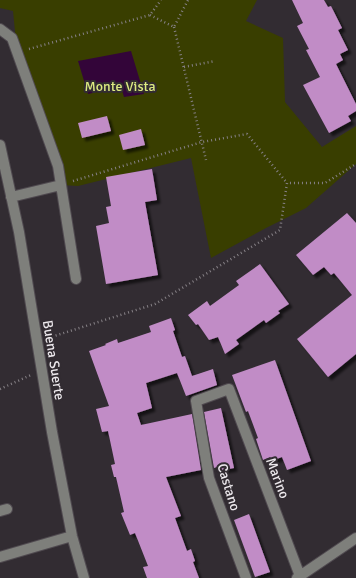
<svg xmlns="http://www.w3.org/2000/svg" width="356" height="578" font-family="Signika,sans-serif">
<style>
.green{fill:#393e00}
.water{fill:#330539}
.building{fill:#c18cc6;filter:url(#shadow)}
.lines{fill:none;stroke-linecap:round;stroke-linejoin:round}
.minor-casing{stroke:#504a50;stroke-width:12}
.path{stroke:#868186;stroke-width:2.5;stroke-dasharray:1 3;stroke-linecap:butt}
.minor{stroke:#7e7f7b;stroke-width:10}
.labels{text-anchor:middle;stroke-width:4;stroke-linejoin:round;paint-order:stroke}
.park-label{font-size:14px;fill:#dcea81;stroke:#322c32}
.street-label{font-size:14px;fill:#ede9ed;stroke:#322c32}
</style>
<defs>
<filter id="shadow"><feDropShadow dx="3.5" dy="3.5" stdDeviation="1" flood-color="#0009"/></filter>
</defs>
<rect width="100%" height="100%" fill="#322c32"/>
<path class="green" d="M 0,0 L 257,0 L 246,21 L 283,38 L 285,102 L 322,147 L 356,126 L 356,164 L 306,208 L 266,228 L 211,258 L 191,158 L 78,186 L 61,185 L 17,52 L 13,11 L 0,8 Z"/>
<path class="water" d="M 131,51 L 144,94 L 124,97 L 121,87 L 88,94 L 78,61 Z"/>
<path class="building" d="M 292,0 L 324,0 L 328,7 L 331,6 L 342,28 L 338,30 L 348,50 L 340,54 L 343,60 L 336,64 L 356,104 L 356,111 L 348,116 L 351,121 L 329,133 L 303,85 L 320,77 L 306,50 L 309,49 L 297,26 L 303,23 Z
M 107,116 L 111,131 L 82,138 L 78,123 Z
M 141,129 L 145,145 L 123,150 L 119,135 Z
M 152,169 L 157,200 L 145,202 L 158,275 L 106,284 L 96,226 L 109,223 L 106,207 L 111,206 L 106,177 Z
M 347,213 L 356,223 L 356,354 L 328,377 L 297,339 L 352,295 L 334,273 L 331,275 L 324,267 L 313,275 L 296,255 Z
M 260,264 L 289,304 L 278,311 L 280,313 L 266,323 L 264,320 L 236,340 L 239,344 L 225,354 L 218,337 L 209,340 L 198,324 L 196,325 L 188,315 L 207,301 L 210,306 L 239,285 L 236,281 Z
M 171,318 L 175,330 L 173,331 L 182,357 L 185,356 L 192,376 L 213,369 L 217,385 L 186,396 L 177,373 L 146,383 L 152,408 L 137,413 L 141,425 L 192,414 L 201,470 L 166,477 L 181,516 L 175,518 L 187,551 L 191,549 L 195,561 L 193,562 L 199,578 L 147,578 L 143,567 L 148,566 L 135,533 L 130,535 L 121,513 L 124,512 L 116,477 L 114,477 L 111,465 L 115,464 L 108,431 L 102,432 L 96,409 L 109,406 L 89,351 L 106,345 L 105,344 L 117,339 L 118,343 L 151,332 L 149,326 Z
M 275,360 L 311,461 L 287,470 L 282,457 L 274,460 L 270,457 L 263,460 L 256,439 L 258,438 L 248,411 L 246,412 L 232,375 Z
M 221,408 L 234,468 L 218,471 L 217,467 L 214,468 L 204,412 Z
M 249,514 L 270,572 L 255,577 L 234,520 Z"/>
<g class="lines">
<g class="minor-casing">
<path id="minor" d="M 0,29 L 12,38 L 58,166 L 76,279
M 0,145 L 19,232 L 52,432 L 72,536 L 84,578
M 11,197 L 61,185
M 0,511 L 7,509
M 0,557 L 72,536
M 246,578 L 209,478 L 196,401 L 229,389 L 300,576
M 297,578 L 356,538"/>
</g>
<path class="path" d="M 150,15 L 174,27 L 188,0
M 174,27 L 206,160
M 29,49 L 150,15 L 161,0
M 184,67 L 215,61
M 73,181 L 202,142 L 247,134 L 287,183
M 48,338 L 155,304 L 280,230 L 287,183 L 325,183 L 356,164
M 0,389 L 31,375"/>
<use href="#minor" class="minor"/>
</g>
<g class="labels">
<g class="park-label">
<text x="120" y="91">Monte Vista</text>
</g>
<g class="street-label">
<text transform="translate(54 360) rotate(81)" y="5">Buena Suerte</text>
<text transform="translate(278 478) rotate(69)" y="5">Marino</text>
<text transform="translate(229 487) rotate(73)" y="5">Castano</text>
</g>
</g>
</svg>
